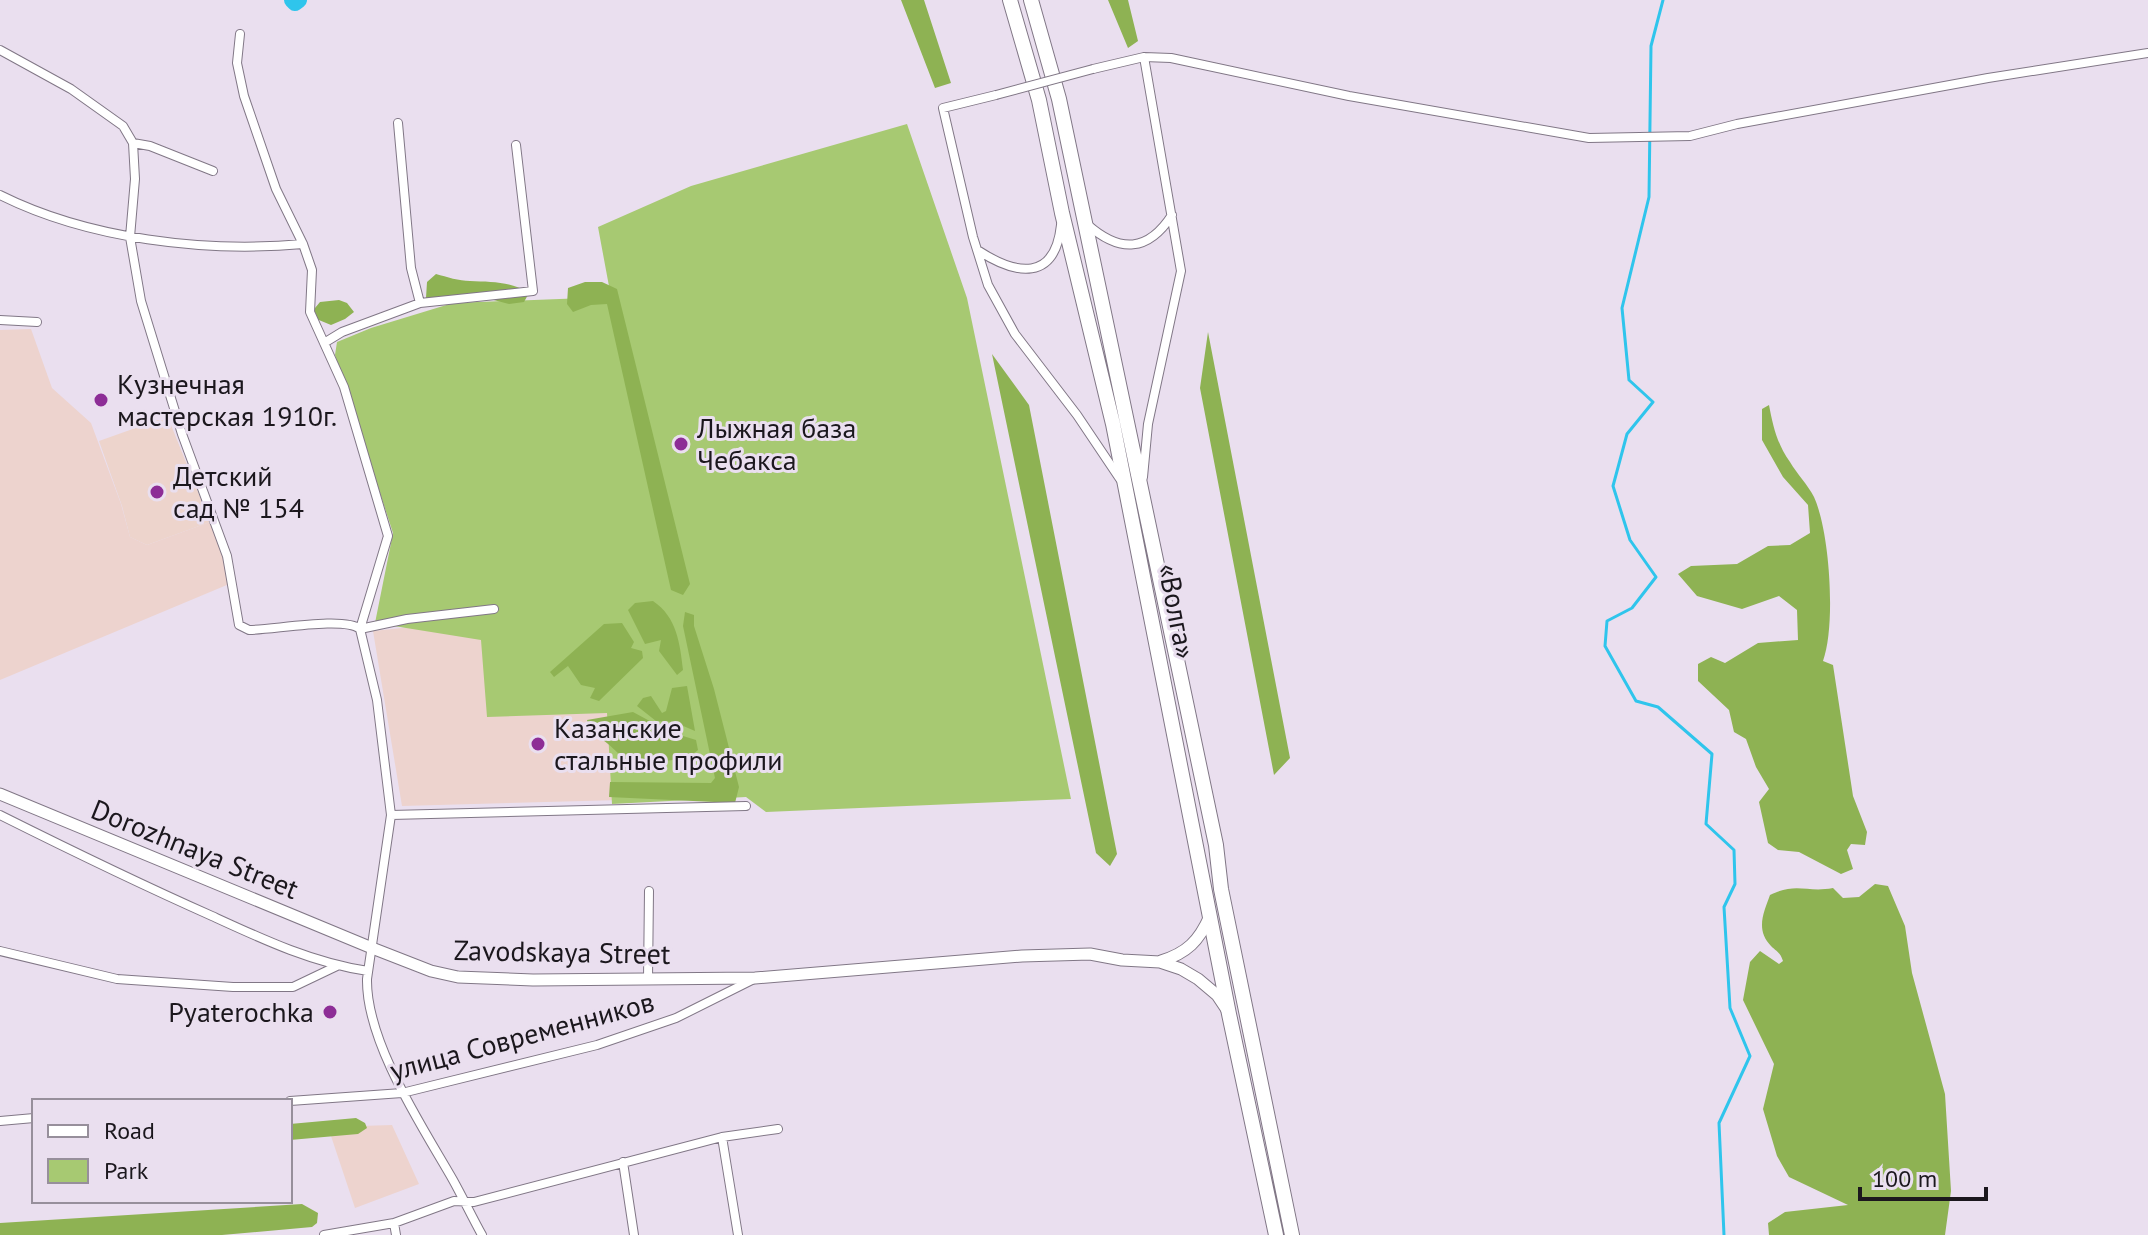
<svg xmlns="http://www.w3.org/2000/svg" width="2148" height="1235" font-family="'PT Sans',sans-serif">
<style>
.industrial{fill:#edd3ce}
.education{fill:#edd4cc}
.green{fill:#a7c972}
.forest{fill:#8eb253}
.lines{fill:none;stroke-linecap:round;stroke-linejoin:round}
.stream{stroke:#2fc5ec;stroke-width:3}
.river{stroke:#2fc5ec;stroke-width:16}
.street-casing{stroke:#817786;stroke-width:10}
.secondary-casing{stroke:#817786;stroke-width:13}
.highway-casing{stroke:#817786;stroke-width:16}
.street{stroke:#fff;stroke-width:8}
.secondary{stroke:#fff;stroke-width:11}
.highway{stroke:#fff;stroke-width:14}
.street-bridge-casing{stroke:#817786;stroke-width:10;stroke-linecap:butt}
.street-bridge{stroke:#fff;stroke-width:8}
.poi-dot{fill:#8d2d96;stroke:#eadfef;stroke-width:3}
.labels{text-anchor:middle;stroke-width:6;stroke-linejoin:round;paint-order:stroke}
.poi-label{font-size:28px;fill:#1b171d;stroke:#eadfef;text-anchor:start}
.street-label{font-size:28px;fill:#1b171d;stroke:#eadfef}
</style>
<rect width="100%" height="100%" fill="#eadfef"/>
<path class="industrial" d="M 31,329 L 52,388 L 91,423 L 121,504 L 130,537 L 147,545 L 210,522 L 234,582 L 0,680 L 0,330 Z
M 577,561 L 621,735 L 621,800 L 402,806 L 373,631 L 488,619 Z
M 392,1125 L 419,1184 L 355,1208 L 328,1127 Z"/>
<path class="education" d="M 158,420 L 169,420 L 210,522 L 147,545 L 130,537 L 122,506 L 99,441 Z"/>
<path class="green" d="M 907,124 L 967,298 L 1071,799 L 766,812 L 746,797 L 612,804 L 607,713 L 487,717 L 481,640 L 375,623 L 393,533 L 335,355 L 337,342 L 371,328 L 453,303 L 611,297 L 598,227 L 691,186 Z"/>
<path class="forest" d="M 901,0 L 924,0 L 951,83 L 935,88 Z
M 1108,0 L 1128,0 L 1138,41 L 1128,48 Z
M 436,274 C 447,277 459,281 470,281 C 491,282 510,281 529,293 L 524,302 L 509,304 L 482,297 L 426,298 L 427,282 Z
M 585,282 L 602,282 L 617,289 L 690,584 L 683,595 L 671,590 L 607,304 L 591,305 L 573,312 L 567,304 L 568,288 Z
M 339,300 L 347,303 L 354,312 L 345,319 L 331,325 L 314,318 L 315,308 L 320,302 Z
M 1208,332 L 1290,758 L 1274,775 L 1200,388 Z
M 992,354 L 1029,405 L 1117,854 L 1110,866 L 1096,853 Z
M 1769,405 C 1773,426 1777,444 1790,462 C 1797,474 1808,485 1814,497 C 1830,532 1836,626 1823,661 L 1833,665 L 1853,796 L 1867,832 L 1865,845 L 1851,844 L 1847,850 L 1853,869 L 1841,874 L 1799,852 L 1778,850 L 1768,843 L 1759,802 L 1769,789 L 1756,767 L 1746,739 L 1734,732 L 1729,710 L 1698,681 L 1698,664 L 1711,657 L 1725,663 L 1758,643 L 1798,640 L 1797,610 L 1779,596 L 1742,609 L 1697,596 L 1678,574 L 1691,566 L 1737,564 L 1768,546 L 1790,545 L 1810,533 L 1808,505 L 1783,477 L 1762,440 L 1762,409 Z
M 653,601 C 677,617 680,644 683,670 L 677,675 L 659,651 L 661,640 L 645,644 L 628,610 L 635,603 Z
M 685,612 L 694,615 L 694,626 L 714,689 L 739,787 L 735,803 L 609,797 L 610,782 L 711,783 L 715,778 L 683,626 Z
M 622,623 L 634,642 L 631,648 L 642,651 L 643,658 L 599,701 L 590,698 L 595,688 L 581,685 L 568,666 L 554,677 L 550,672 L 604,624 Z
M 687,686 L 695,731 L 674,722 L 656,721 L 637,706 L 643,698 L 651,696 L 662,713 L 666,711 L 672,688 Z
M 633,712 L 670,732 L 696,740 L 698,750 C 682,764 657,759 637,766 C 618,758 611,741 591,734 L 587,720 Z
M 1875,884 L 1888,886 L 1905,926 L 1912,973 L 1945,1094 L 1951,1191 L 1945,1235 L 1769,1235 L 1768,1223 L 1785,1212 L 1848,1205 L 1789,1177 L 1777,1156 L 1763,1109 L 1774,1064 L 1743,1000 L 1750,962 L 1760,951 L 1779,964 L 1783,961 C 1780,952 1777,952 1771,946 C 1755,930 1764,912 1770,895 C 1796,882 1807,893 1833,888 L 1843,898 L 1859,897 Z
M 356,1118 L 365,1123 L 367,1128 L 358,1134 L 290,1140 L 290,1124 Z
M 302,1204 L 318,1213 L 317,1223 L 312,1227 L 222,1235 L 0,1235 L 0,1223 Z"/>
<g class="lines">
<path class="stream" d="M 1663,0 L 1651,46 L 1649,197 L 1622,308 L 1629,380 L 1653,402 L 1627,434 L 1613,486 L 1630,540 L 1656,577 L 1632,608 L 1607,621 L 1605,646 L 1636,701 L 1658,707 L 1712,754 L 1706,824 L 1734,850 L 1735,884 L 1724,907 L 1730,1008 L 1750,1056 L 1719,1123 L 1724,1235"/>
<path class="river" d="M 292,0 L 295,3 L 299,0"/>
<g class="street-casing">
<path id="street" d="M 240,34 L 237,63 L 244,96 L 276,189 L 303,244 L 312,270 L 310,312 L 344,387 L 388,536 L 360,629 L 377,700 L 391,815 L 367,979 C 366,1042 422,1126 453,1180 C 463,1198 472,1217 482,1235
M 0,50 L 71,89 L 123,126 L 133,143 L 135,179 L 130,237 L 141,301 L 182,434 L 227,556 L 239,625 L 249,630 C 273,630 344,616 360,629 L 407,619 L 494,609
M 1093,69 L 1144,57 L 1171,58 L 1349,96 L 1589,138 L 1690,136 L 1737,124 L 1988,78 L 2148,53
M 996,95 L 943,108 L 973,237 L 988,285 L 1015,334 L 1077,415 L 1120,479
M 398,123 L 411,268 L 420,303
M 133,143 L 150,146 L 213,171
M 0,195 C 88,239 205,253 303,244
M 1088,225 C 1120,253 1148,252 1172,215
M 979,251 C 1016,275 1055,282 1061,225
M 0,320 L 37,322
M 324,343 L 342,332 L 420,303 L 533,291 L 516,145
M 1143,477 L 1148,424 L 1181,271 L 1144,57
M 0,815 C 70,850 140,884 212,916 C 262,939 313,963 368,971
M 391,815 L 746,806
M 0,951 L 117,979 L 233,987 L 293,987 L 337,966
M 648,979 L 649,891
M 290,1101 L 402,1093 L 597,1045 L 676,1018 L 754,979
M 0,1121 L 34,1118
M 722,1137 L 738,1235
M 623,1162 L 634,1235
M 394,1223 L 396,1235
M 324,1235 L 394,1223 L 454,1201 L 474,1202 L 722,1137 L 778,1129"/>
</g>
<g class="secondary-casing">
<path id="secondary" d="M 0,794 L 372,948 L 431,971 L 458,977 L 533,980 L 755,978 L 1022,956 L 1090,954 L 1122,960 L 1160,962 L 1181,969 L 1198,979 L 1217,995 L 1227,1010
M 1161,961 C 1187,953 1199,941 1210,916"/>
</g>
<g class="highway-casing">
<path id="highway" d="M 1010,0 L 1039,100 L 1062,213 L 1113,424 L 1229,1014 L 1276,1235
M 1031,0 L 1059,99 L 1216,845 L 1221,889 L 1292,1235"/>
</g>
<use href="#street" class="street"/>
<use href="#secondary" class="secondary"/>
<use href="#highway" class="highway"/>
<g class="street-bridge-casing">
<path id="street-bridge" d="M 996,95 L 1093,69"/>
</g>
<use href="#street-bridge" class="street-bridge"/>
</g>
<g class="poi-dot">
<circle cx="101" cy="400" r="8"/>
<circle cx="681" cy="444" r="8"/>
<circle cx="157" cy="492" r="8"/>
<circle cx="538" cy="744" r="8"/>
<circle cx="330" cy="1012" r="8"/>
</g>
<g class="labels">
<g class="poi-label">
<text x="117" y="394">Кузнечная<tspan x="117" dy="32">мастерская 1910г.</tspan></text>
<text x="697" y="438">Лыжная база<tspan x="697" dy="32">Чебакса</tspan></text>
<text x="173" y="486">Детский<tspan x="173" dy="32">сад № 154</tspan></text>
<text x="554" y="738">Казанские<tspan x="554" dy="32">стальные профили</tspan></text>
<text x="314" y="1022" text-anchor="end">Pyaterochka</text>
</g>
<g class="street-label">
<text transform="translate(1177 611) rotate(79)" y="10">«Волга»</text>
<text transform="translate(195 849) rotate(22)" y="10">Dorozhnaya Street</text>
<text transform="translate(562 952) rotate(1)" y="10">Zavodskaya Street</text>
<text transform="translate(522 1036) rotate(-15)" y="10">улица Современников</text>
</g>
</g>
<rect x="32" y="1099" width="260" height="104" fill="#eadfef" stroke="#978f9b" stroke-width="2"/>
<rect x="48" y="1125" width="40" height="12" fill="#ffffff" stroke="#978f9b" stroke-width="2"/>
<text x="104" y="1139" font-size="24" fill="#1b171d">Road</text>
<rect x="48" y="1159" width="40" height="24" fill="#a7c972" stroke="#978f9b" stroke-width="2"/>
<text x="104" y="1179" font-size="24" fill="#1b171d">Park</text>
<path d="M1860 1187v12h126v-12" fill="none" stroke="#1b171d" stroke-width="4"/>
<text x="1872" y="1187" font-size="24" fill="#1b171d" stroke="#eadfef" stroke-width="6" paint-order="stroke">100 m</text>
</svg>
